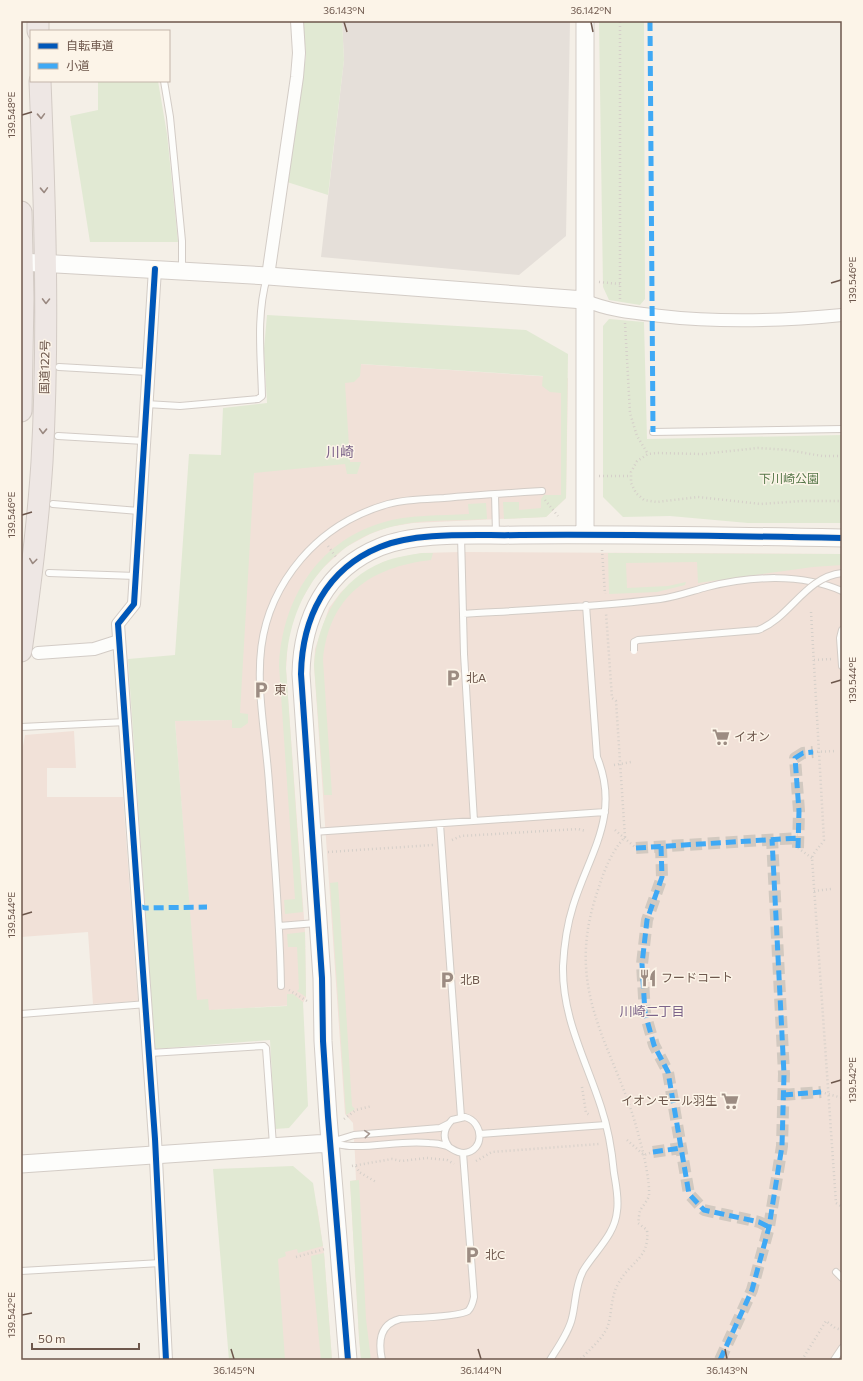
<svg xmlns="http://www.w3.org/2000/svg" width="863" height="1381" font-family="Commissioner,'Noto Sans JP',sans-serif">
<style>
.commercial{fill:#f1e1d8}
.industrial{fill:#e5dfd9}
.green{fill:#e1e9d3}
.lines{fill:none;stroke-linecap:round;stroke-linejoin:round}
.street-tunnel{stroke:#d2c9c0;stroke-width:12;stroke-dasharray:12 6;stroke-linecap:butt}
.lane-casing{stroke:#d3ccc6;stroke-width:8}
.street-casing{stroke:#d3ccc6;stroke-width:14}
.secondary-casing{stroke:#d3ccc6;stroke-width:19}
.highway-casing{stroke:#d3cbc5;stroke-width:23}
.path{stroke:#d5cfc9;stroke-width:2.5;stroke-dasharray:1 3;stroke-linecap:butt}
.lane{stroke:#fdfdfb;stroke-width:6}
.street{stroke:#fdfdfb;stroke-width:12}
.secondary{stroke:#fdfdfb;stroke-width:17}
.highway{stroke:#eee7e4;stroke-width:21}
.lane-bridge-casing{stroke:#d3ccc6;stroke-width:8;stroke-linecap:butt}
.lane-bridge{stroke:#fdfdfb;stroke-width:6}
.quiet{stroke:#3fa9f5;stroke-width:5;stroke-dasharray:10 5;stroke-linecap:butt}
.cycleway-casing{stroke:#fcf4e8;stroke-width:8}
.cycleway{stroke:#0057b8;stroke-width:6}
.oneway{stroke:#9a8981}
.oneway2{stroke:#a79992}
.ticks{fill:none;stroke:#6d574c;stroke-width:1.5}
.labels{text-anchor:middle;stroke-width:3;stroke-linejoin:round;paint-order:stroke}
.street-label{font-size:12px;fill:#6d574c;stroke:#fcf4e8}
.park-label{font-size:12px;fill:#567749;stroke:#fcf4e8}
.poi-label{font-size:12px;fill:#6d574c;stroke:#fcf4e8;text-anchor:start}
.neighbourhood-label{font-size:13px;fill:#7c648a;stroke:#fcf4e8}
.quarter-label{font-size:14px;fill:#7c648a;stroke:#fcf4e8}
.neatline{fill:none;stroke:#6d574c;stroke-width:1.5}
.ticks-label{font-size:10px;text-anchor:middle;fill:#6d574c}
</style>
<rect width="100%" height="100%" fill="#f4efe7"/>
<path class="commercial" d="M 329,362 L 568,378 L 566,498 L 546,517 L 413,523 L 389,527 L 370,534 L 346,547 L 324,567 L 313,580 L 297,608 L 288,639 L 286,669 L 305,932 L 306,997 L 301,1007 L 297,1005 L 197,1011 L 175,721 L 232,720 L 254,473 Z
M 461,552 L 842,554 L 842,1360 L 361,1360 L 359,1337 L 350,1181 L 356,1180 L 355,1156 L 353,1123 L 345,1114 L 314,665 L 315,649 L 329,608 L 341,592 L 362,574 L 383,562 L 402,557 L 422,553 Z
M 74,731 L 76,768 L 47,768 L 47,797 L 123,797 L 138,1001 L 93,1004 L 88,932 L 21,937 L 21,757 L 25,735 Z
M 317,1206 L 324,1253 L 332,1360 L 270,1360 L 259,1211 Z"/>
<path class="industrial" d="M 342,21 L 570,21 L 566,236 L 519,275 L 321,257 L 344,60 Z"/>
<path class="green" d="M 303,21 L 342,21 L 344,60 L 328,195 L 287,182 L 306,56 Z
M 599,21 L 644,21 L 645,299 L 640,305 L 609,300 L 603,287 Z
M 98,81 L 158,81 L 167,134 L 178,242 L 90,242 L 70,116 L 98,110 Z
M 267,315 L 526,330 L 568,354 L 566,498 L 546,517 L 504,519 L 503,502 L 519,502 L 519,510 L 541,508 L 541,499 L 544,495 L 561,495 L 561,393 L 550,392 L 542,386 L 543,376 L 361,364 L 360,376 L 354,382 L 345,383 L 350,462 L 361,462 L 357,474 L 347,474 L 345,464 L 254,473 L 240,713 L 248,714 L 248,723 L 241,728 L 232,728 L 232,720 L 175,721 L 197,1000 L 208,999 L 209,1010 L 287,1006 L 287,994 L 293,994 L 303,1002 L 308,1106 L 289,1128 L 275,1129 L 270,1040 L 155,1049 L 128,659 L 175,655 L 189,454 L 221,455 L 223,408 L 267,403 L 264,349 Z
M 609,319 L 644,322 L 647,439 L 842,435 L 842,523 L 748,523 L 670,516 L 623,517 L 603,497 L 603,326 Z
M 486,503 L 487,519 C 458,521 428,519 399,525 C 328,539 288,599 286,669 L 303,912 L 285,914 L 284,900 L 295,899 L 279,666 C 282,601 316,543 381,523 C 409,514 440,516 469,514 L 468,504 Z
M 422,553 L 433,553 L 431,560 C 370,567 329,596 323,660 L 332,795 L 324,795 L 314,665 C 318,620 340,579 383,562 C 395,557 409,555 422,553 Z
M 608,553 L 842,554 L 842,565 L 813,567 L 698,583 L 697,562 L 626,563 L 627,588 L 668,586 L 686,582 L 685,585 L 657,592 L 609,594 Z
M 338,882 L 352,1106 L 355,1109 L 346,1115 L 330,883 Z
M 305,932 L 306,997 L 297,991 L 299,989 L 297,947 L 288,947 L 287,934 Z
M 293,1166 L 313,1183 L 323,1246 L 298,1253 L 297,1249 L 285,1252 L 286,1256 L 278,1259 L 285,1360 L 229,1360 L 213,1169 Z
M 359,1180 L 366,1319 L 371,1360 L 361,1360 L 359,1337 L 350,1181 Z
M 324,1253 L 332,1360 L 321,1360 L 311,1256 Z"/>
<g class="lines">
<path class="street-tunnel" d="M 661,846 L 662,877 L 647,920 L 642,964 L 645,1013 L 654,1045 L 668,1072 L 689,1194 L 704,1210 L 759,1222 L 769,1227
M 636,848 L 798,838
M 798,848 L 799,811 L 795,758 L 803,753 L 813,752
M 783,1095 L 821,1092
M 653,1152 L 681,1148
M 720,1360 L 752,1290 L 769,1227 L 782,1146 L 784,1074 L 772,839"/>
<g class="lane-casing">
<path id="lane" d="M 164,81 L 170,117 L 182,241 L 182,270
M 59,367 L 148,372
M 146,404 L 180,406 L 258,399 L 262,396 C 261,356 256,316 267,277
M 653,432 L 842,429
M 58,436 L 144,441
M 495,494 L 496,534
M 53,504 L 139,511
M 461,536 L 464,654 L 474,821
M 49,573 L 136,576
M 463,614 C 529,610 595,607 660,599 C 676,597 692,591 707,587 C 751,576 801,573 842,591
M 842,630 L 840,638 L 842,666
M 21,727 L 126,722
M 440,824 L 461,1117
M 313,832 L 605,812
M 279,926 L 316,923
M 281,986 C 280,919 274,851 269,783 C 263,699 240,631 301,559 C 324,532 353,514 388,504 C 406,499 425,499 444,498 C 476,495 509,493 542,491
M 21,1014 L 147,1004
M 150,1053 L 264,1046 L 266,1048 L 273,1145
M 480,1134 L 606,1125
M 331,1142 L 354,1135 L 440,1128 L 448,1124
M 331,1143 C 338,1144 345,1146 352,1146 C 378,1147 403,1140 429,1143 C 435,1143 441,1144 447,1146 C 453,1149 456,1153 464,1153 C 485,1151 484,1122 465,1117 L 452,1120 C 444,1128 442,1138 449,1147
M 21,1271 L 161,1263
M 836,1272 L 842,1278
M 382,1360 C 378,1341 380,1324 400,1319 C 413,1318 459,1317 468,1311 C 472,1307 473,1302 474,1297 L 463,1153
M 550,1360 C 558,1347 569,1332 572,1318 C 576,1302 575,1286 583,1271 C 595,1251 615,1235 617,1211 C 619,1199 616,1185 614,1173 C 612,1151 608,1128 601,1107 C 586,1060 562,1018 563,966 C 564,947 567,925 573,906 C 589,854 621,815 597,757 L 586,605
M 834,1360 L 842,1348"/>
</g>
<g class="street-casing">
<path id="street" d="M 155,269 L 134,604 L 118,624 L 155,1139 L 166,1360
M 268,276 L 297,77 L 299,53 L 297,21
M 584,300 C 609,311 634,313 661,316 C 722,323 782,321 842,315
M 38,653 L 94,649 L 119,641"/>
</g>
<g class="secondary-casing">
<path id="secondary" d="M 21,262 L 268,276 L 584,300
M 585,535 L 585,21
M 21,1164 L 329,1143
M 348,1360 L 328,1117 L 323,1041 L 322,978 L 301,674 C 302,618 326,569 380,547 C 418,531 478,536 520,535 C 627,534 735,536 842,538"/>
</g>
<g class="highway-casing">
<path id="highway" d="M 38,21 L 38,31
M 21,212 L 23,298 L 21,411
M 21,651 C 30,588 38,525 42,462 C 49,335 45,208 40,81"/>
</g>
<path class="path" d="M 599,282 L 620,284
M 620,299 L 620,21
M 625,323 L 630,413 L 637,436 L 648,454
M 842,456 L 822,456 L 788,450 L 758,448 L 702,454 L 657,453 L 648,454 L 637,461 L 631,472 L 631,483 L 636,493 L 644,500 L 657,502 L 698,497 L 761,504 L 802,501 L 842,501
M 599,476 L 631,476
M 545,500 L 558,516
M 328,546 L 336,557
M 602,550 L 605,594
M 811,612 L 824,840 C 820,847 814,851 812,858 L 836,1203 L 842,1207
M 814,660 L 833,659
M 813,752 L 836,751
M 614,765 L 631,762
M 615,830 L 636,848
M 452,840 L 461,836 L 578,829 L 586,831
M 798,848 L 812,858
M 328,852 L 433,845
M 814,891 L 831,889
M 289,990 L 307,1001
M 582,1087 L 586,1113 L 590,1115
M 821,1092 L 842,1098
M 344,1119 L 356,1110 L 372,1106
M 627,1140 L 644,1155 L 653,1152
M 476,1161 L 492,1152 L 599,1144
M 352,1166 L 392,1159 L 401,1161 L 427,1158 L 447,1160 L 454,1164
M 356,1166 L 359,1172 L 376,1182
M 296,1257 L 325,1249
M 577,1360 L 581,1359 C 590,1349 606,1336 609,1322 C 612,1309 611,1297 618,1284 C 630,1261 650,1259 647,1230 L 638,1223 C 639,1219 639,1214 640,1211 C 642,1206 648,1201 649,1195 C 650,1183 644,1154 640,1141 C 619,1052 564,999 595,899 C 602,877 609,854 625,837 L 616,701 L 612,698 L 606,613
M 802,1360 L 826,1321 L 835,1328 L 842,1330"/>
<use href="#lane" class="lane"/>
<use href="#street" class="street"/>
<use href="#secondary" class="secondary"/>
<use href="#highway" class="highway"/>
<g class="lane-bridge-casing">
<path id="lane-bridge" d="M 634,651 L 634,642 L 638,640 L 758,630 C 790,618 805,577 842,573"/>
</g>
<use href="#lane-bridge" class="lane-bridge"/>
<path class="quiet" d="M 650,21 L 653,432
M 661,846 L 662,877 L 647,920 L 642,964 L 645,1013 L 654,1045 L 668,1072 L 689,1194 L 704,1210 L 759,1222 L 769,1227
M 636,848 L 798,838
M 798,848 L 799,811 L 795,758 L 803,753 L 813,752
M 139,906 L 145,908 L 207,907
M 783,1095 L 821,1092
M 653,1152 L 681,1148
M 720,1360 L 752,1290 L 769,1227 L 782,1146 L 784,1074 L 772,839"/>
<g class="cycleway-casing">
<path id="cycleway" d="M 155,269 L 134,604 L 118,624 L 155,1139 L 166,1360
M 348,1360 L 328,1117 L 323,1041 L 322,978 L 301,674 C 302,618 326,569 380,547 C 418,531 478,536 520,535 C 627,534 735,536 842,538"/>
</g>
<use href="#cycleway" class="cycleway"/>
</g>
<defs><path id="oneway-chevron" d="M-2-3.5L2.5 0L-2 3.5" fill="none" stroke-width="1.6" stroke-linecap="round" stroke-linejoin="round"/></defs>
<g class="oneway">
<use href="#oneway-chevron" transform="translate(41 116) rotate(88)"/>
<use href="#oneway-chevron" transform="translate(44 190) rotate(88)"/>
<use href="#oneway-chevron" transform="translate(46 301) rotate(91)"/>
<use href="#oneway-chevron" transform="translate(43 431) rotate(92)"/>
<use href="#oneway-chevron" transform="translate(33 561) rotate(97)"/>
</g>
<use class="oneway2" href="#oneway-chevron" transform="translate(367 1134) rotate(-5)"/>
<path class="ticks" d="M 344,22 L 347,32M 591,22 L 593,32M 22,115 L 32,112M 831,283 L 841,280M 22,515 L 32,512M 831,683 L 841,680M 22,915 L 32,912M 831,1083 L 841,1080M 22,1315 L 32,1313M 231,1349 L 234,1359M 478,1349 L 481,1359M 725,1349 L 727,1359"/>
<defs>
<g id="parking-bare" transform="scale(1.38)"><path d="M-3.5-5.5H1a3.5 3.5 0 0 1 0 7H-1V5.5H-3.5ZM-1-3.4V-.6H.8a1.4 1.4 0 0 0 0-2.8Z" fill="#9c8c82" stroke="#fcf4e8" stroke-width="2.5" paint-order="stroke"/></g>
<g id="supermarket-bare" transform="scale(1.38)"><path d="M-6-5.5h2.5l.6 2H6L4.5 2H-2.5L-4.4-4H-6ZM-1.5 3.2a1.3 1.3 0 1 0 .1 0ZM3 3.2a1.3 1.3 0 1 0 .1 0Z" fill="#9c8c82" stroke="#fcf4e8" stroke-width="2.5" paint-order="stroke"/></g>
<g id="restaurant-bare" transform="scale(1.38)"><path d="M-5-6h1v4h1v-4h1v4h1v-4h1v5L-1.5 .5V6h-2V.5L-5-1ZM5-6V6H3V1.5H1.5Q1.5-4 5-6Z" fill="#9c8c82" stroke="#fcf4e8" stroke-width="2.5" paint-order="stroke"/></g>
</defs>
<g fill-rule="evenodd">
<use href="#parking-bare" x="453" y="678"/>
<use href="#parking-bare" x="261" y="690"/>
<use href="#supermarket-bare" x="721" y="737"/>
<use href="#restaurant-bare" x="648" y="978"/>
<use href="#parking-bare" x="447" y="980"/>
<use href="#supermarket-bare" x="730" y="1101"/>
<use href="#parking-bare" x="472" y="1255"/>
</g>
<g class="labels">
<g class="street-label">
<text transform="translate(45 367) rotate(-89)" y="4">国道122号</text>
</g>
<g class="park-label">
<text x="789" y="483">下川崎公園</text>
</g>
<g class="poi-label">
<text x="466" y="682">北A</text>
<text x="274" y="694">東</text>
<text x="734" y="741">イオン</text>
<text x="661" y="982">フードコート</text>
<text x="460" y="984">北B</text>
<text x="717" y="1105" text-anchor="end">イオンモール羽生</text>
<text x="485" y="1259">北C</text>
</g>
<g class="neighbourhood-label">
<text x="652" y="1016">川崎二丁目</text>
</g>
<g class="quarter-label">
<text x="340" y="457">川崎</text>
</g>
</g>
<rect width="863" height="1381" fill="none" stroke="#fcf4e8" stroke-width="44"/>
<rect x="30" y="30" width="140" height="52" fill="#fcf4e8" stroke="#c3b5aa"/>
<rect x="38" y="43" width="20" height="6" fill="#0057b8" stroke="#c3b5aa"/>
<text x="66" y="50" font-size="12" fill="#6d574c">自転車道</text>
<rect x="38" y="63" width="20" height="6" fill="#3fa9f5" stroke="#c3b5aa"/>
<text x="66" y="70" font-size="12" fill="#6d574c">小道</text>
<path d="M32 1343v6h107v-6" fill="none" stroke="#6d574c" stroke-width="2"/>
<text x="38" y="1343" font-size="12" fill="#6d574c" stroke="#fcf4e8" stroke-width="3" paint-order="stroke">50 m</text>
<rect x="22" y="22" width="819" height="1337" class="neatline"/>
<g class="ticks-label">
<text x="344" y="14">36.143°N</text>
<text x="591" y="14">36.142°N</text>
<text transform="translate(11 115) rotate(-90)" y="4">139.548°E</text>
<text transform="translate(852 280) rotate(-90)" y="4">139.546°E</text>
<text transform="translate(11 515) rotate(-90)" y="4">139.546°E</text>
<text transform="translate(852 680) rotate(-90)" y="4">139.544°E</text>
<text transform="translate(11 915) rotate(-90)" y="4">139.544°E</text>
<text transform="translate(852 1080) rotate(-90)" y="4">139.542°E</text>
<text transform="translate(11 1315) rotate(-90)" y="4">139.542°E</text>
<text x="234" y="1374">36.145°N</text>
<text x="481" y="1374">36.144°N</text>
<text x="727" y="1374">36.143°N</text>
</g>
</svg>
